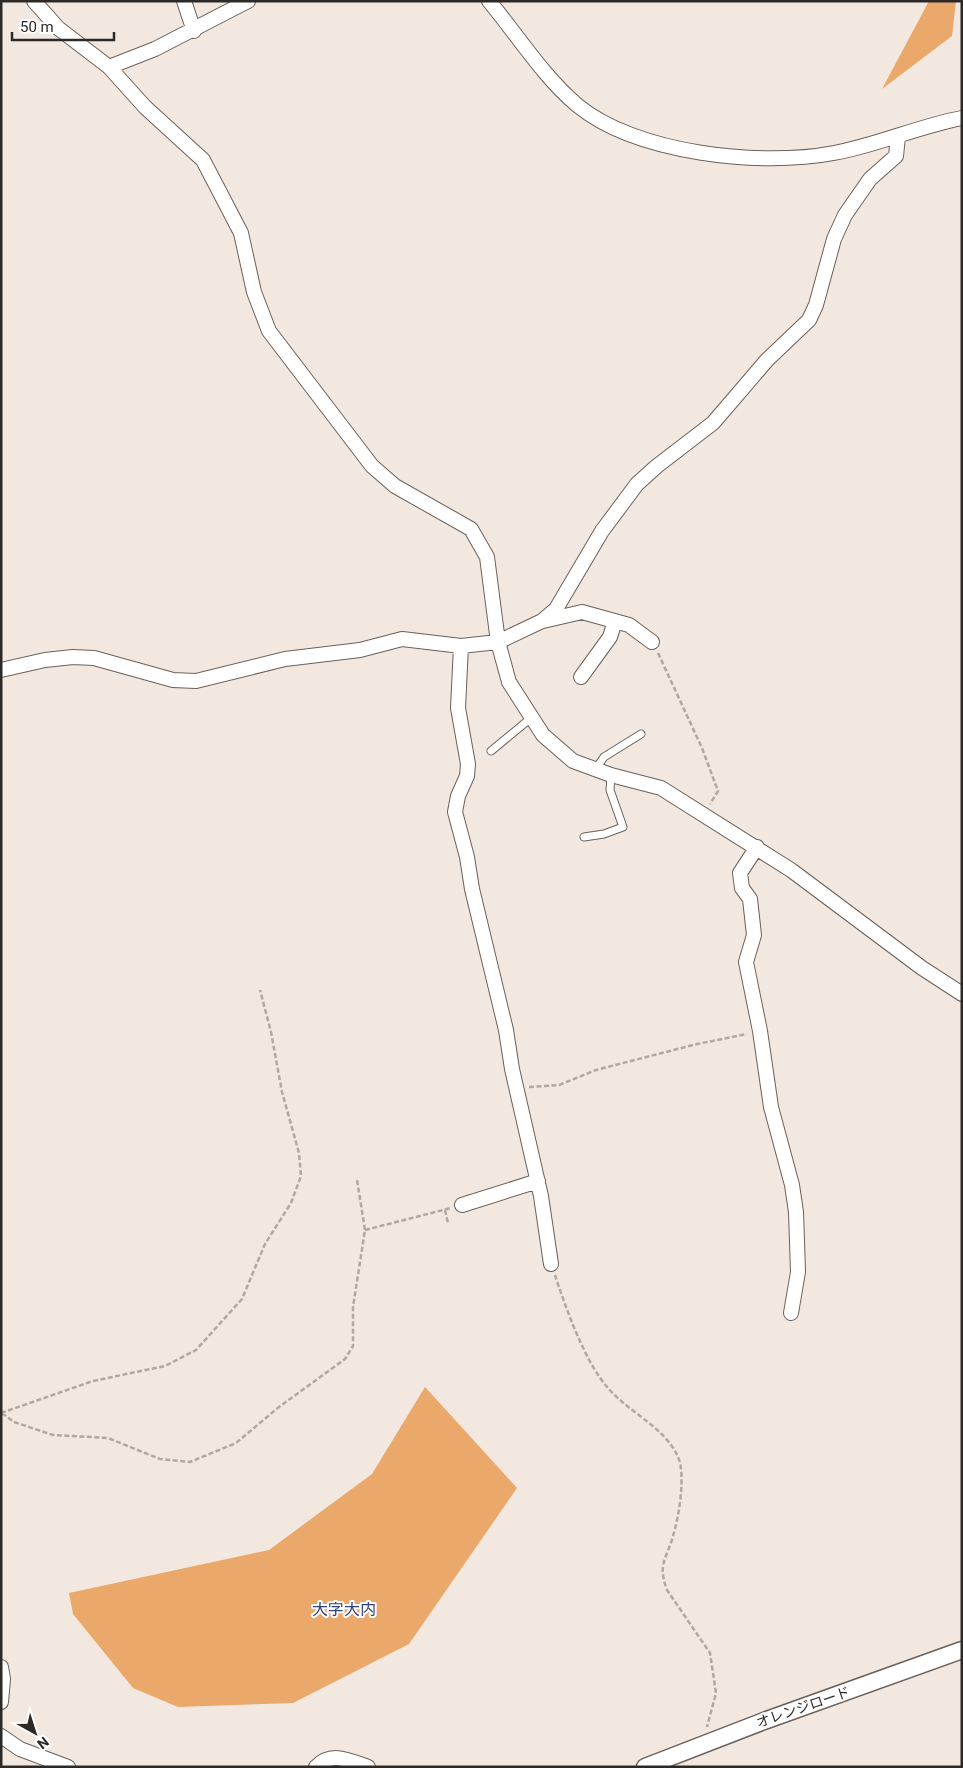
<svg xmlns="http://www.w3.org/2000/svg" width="963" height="1768" font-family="Roboto,'Noto Sans JP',sans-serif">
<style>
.forest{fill:#eaa86a}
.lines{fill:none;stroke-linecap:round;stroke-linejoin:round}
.service-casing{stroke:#6a615a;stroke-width:9}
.minor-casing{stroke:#6a615a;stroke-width:16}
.tertiary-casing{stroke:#6a615a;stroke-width:19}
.path{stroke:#b0a8a2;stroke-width:2.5;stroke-dasharray:5 2.5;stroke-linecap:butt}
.service{stroke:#fff;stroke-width:7}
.minor{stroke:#fff;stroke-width:14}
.tertiary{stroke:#fff;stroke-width:16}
.labels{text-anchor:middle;stroke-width:4;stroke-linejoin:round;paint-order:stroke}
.street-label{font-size:14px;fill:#2c2926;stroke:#fff}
.quarter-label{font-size:16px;fill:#35417c;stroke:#fff}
</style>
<rect width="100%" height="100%" fill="#f2e8e0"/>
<path class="forest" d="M 929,1 L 956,1 L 952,36 L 882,89 Z
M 425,1387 L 517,1488 L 409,1644 L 293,1703 L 178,1707 L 133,1688 L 73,1614 L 69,1593 L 269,1550 L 372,1474 Z"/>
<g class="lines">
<g class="service-casing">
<path id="service" d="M 491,751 L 531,718
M 595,770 L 604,757 L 641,734
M 584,837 L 604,834 L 623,827 L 610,790 L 611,775"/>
</g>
<g class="minor-casing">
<path id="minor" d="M 34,1 L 58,28 L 109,67 L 145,107 L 203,160 L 241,233 L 254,292 L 269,331 L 372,466 L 395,486 L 471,529 L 487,557 L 498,642 L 509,682 L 543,735 L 573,761 L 611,775 L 661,788 L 791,870 L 922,968 L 962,994
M 184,1 L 194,31
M 489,1 C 518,36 543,76 577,105 C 636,154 761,167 834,153 C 878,145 919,126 962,118
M 109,67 L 155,49 L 248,1
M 543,621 L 582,612 L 629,625 L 652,642
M 461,646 L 458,708 L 468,764 L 467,776 L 458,796 L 455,812 L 467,857 L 472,889 L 506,1030 L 512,1069 L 541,1196 L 551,1264
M 1,670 L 45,660 L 73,657 L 94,658 L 173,680 L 196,681 L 285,659 L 360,650 L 402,639 L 461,646 L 498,642 L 542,621 L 556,609 L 602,531 L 637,484 L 657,466 L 713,423 L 767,360 L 809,320 L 816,305 L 834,239 L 845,215 L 870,179 L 896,156 L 898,137
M 581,677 L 610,637 L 615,621
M 757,847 L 740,873 L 742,888 L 750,899 L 754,935 L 746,962 L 760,1031 L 771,1107 L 792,1185 L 796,1212 L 798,1272 L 791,1313
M 462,1205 L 538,1181
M 1,1667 L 3,1679 L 1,1702
M 1,1736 L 20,1749 L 68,1767
M 316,1767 C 331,1751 349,1760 368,1767"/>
</g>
<g class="tertiary-casing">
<path id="tertiary" d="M 645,1767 L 764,1721 L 962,1650"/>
</g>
<path class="path" d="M 658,653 L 702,748 L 718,791 L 710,804
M 529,1087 L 559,1085 L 596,1070 L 697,1044 L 747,1034
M 445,1210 L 448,1223
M 365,1230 L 451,1208
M 555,1275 C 566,1309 585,1362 608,1388 C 628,1412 665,1427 678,1457 C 686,1474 679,1517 673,1536 C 667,1559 657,1563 667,1590 L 710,1653 L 716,1693 L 707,1727
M 1,1413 L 93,1381 L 165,1366 L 196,1350 L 242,1299 L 265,1244 L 291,1203 L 301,1176 L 299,1153 L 282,1092 L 271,1032 L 260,990
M 2,1413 L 14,1422 L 53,1435 L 108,1438 L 160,1459 L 190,1462 L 236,1443 L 279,1407 L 345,1359 L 353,1346 L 353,1307 L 365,1230 L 357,1180"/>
<use href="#service" class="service"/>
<use href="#minor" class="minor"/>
<use href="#tertiary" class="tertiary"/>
</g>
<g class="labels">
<g class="street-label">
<text transform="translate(803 1707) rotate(-19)" y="5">オレンジロード</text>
</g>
<g class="quarter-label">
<text x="344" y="1615">大字大内</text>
</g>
</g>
<rect width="963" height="1768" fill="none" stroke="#2c2926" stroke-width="5"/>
<g transform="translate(35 1733) rotate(141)" stroke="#ffffff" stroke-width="4" paint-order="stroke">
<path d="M0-4L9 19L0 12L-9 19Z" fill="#2c2926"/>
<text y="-8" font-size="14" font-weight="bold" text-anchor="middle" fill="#2c2926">N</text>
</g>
<path d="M12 32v8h102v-8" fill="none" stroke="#2c2926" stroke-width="2.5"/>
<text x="20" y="32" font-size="15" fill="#2c2926" stroke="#ffffff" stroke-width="4" paint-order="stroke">50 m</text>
</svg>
